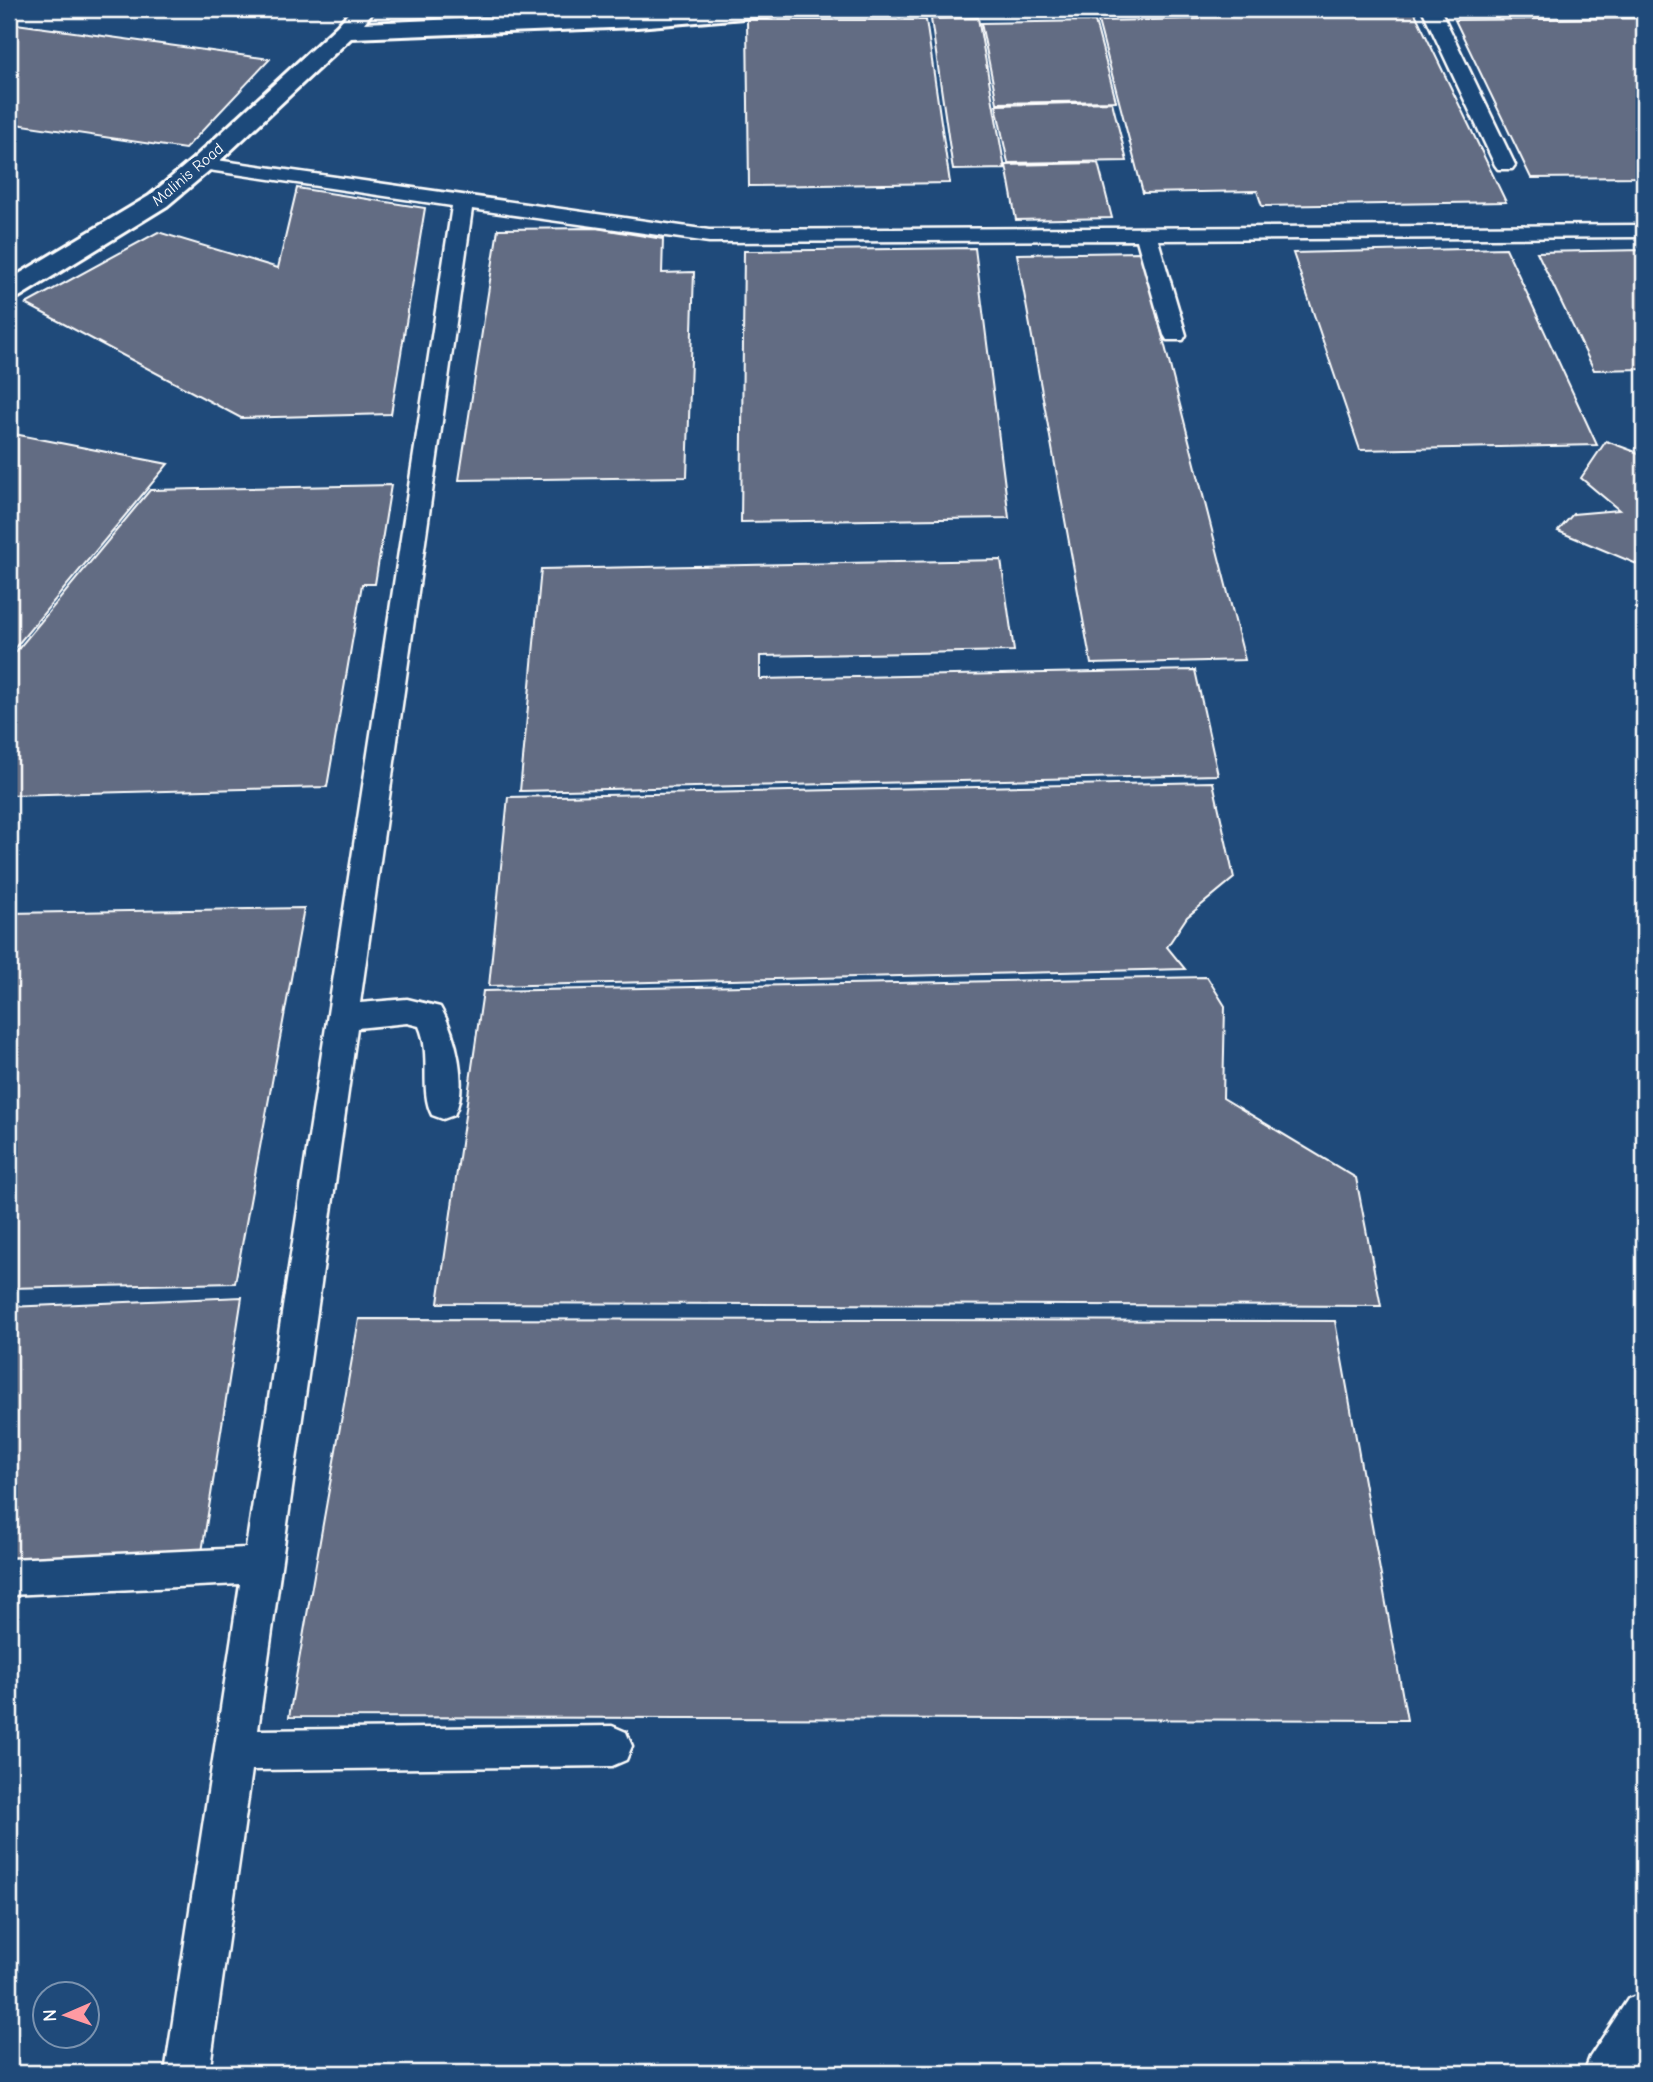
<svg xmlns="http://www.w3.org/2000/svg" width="1653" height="2082" font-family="'Comic Neue',sans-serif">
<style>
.building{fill:#626c83;stroke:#fff;stroke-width:2}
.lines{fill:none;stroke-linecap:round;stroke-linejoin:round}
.lane-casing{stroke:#fff;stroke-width:5}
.secondary-casing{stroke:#fff;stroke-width:6}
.lane{fill:#1f4a7a;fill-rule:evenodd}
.secondary{fill:#1f4a7a;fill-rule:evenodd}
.labels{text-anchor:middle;stroke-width:7;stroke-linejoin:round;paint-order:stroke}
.far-street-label{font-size:16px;fill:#fff;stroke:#1f4a7a}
</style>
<rect width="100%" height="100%" fill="#1f4a7a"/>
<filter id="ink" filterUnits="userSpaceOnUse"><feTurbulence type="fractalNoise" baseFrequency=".0143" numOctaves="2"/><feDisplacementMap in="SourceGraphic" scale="14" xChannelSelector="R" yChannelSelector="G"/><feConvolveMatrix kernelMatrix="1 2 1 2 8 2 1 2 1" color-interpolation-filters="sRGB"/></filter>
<g filter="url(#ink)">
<path class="building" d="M 1197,9 L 1413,9 L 1506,202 L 1262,206 L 1257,191 L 1143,193 L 1098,21 L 1200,19 Z
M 978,18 L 1005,169 L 953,170 L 931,19 Z
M 1644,18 L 1644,177 L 1531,178 L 1455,20 Z
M 747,20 L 926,20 L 950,183 L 749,186 Z
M 1095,21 L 1116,101 L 997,103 L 981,23 Z
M 9,23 L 270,59 L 185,149 L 9,123 Z
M 1112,102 L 1127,161 L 1008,163 L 996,105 Z
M 1098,163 L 1112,218 L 1016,220 L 1006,165 Z
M 297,188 L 425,208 L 391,414 L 241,418 L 26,304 L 158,232 L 278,268 Z
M 596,228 L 663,239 L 662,273 L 694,272 L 687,477 L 459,480 L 498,229 Z
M 975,248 L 1009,518 L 741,522 L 744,251 Z
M 1506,248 L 1597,445 L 1360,450 L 1293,253 Z
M 1644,250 L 1644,369 L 1594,370 L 1537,252 Z
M 1141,252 L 1245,660 L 1091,664 L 1017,254 Z
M 9,433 L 168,464 L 9,655 Z
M 1606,441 L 1644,455 L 1644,567 L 1558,531 L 1573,514 L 1619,510 L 1581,478 Z
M 391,485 L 375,584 L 362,584 L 327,787 L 9,795 L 9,660 L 150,490 Z
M 1001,560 L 1014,651 L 760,656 L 760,679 L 1195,670 L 1218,775 L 520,791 L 541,569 Z
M 1213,782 L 1234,878 L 1187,917 L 1167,947 L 1185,969 L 489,986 L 508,797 Z
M 304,908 L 235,1283 L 9,1288 L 9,913 Z
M 1207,977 L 1225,1006 L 1223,1098 L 1356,1178 L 1381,1306 L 438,1303 L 483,991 Z
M 242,1297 L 200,1565 L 9,1574 L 9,1307 Z
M 359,1319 L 1335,1321 L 1407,1720 L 289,1717 Z"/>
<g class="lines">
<g class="lane-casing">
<path id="lane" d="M 1422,9 L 1440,9 L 1515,165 L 1512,169 L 1498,169 L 1495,165 Z
M 202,158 L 709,230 L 1644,225 L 1644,237 L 1158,240 L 1186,335 L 1183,340 L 1167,340 L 1164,335 L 1137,240 L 709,242 L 472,209 L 360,1003 L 407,999 L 440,1007 C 456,1034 469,1086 454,1115 L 443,1119 L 432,1115 C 419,1090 432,1055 419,1026 L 407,1023 L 357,1028 L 258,1730 L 612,1726 L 626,1732 L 632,1746 L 626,1760 L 612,1766 L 252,1770 L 209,2073 L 165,2073 L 240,1584 L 9,1595 L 9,1559 L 246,1548 L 452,206 L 195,168 L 192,164 L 195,160 Z
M 1644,1993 L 1644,2054 L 1632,2073 L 1584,2073 L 1590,2057 L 1628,1999 Z"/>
</g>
<g class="secondary-casing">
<path id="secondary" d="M 352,9 L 375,9 L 364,23 L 690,9 L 779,9 L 776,14 L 768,16 L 637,27 L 351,38 L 211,169 L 167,206 L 19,297 L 9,299 L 9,280 L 149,196 L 193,159 L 337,26 Z"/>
</g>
<use href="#lane" class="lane"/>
<use href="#secondary" class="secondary"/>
</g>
</g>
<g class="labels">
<g class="far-street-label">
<text transform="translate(187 174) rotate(-40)" y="6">Malinis Road</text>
</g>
</g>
<rect width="1653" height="2082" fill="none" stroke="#1f4a7a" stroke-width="35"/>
<rect x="18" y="18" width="1618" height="2047" fill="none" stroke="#fff" stroke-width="2.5" filter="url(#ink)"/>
<g transform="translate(66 2015) rotate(268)"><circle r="33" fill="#1f4a7a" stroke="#7992af" stroke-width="2"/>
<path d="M0-5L12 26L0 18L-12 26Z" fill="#ff9aa2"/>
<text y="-10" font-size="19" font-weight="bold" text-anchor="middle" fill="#ffffff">N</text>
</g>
</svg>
